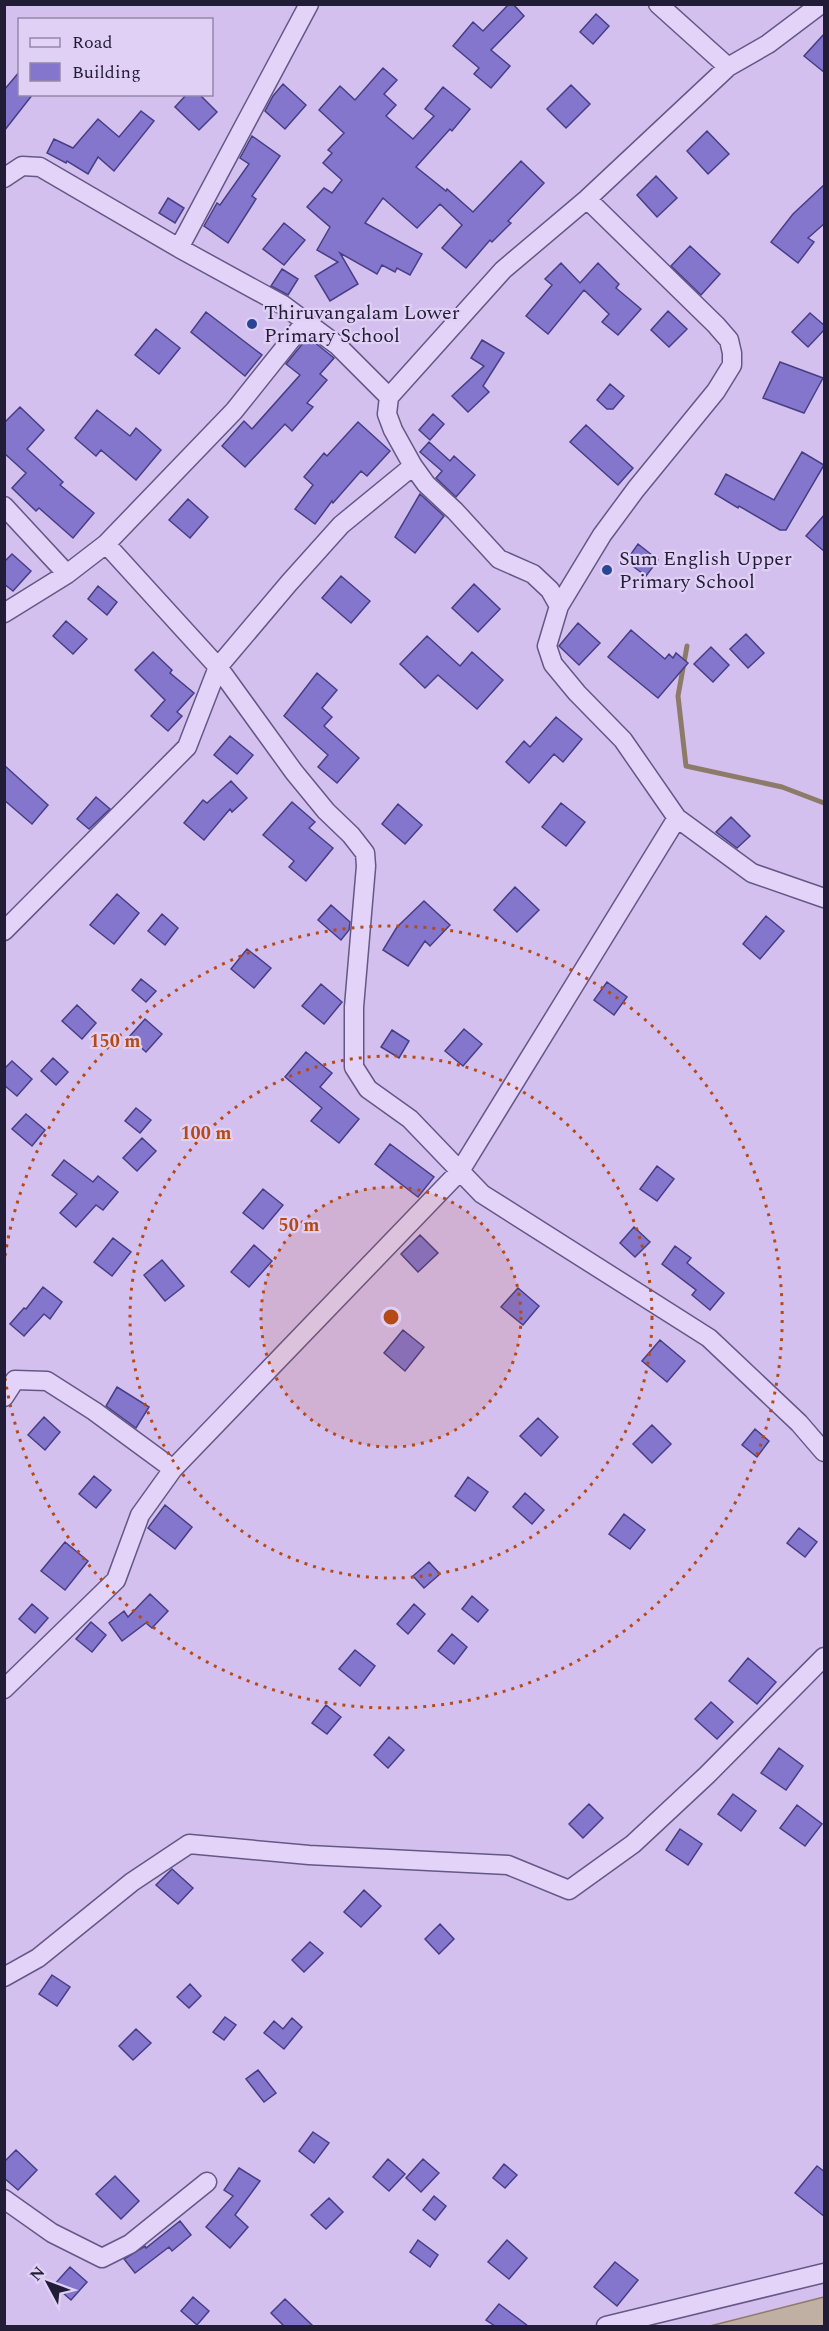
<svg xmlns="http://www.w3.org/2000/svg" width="829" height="2331" font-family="Spectral,serif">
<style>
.water{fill:#c0b0a3;stroke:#8d7b6a;stroke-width:1.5}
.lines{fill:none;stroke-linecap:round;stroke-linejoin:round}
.stream{stroke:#8d7b6a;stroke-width:5}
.building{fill:#8376cc;stroke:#473e86;stroke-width:1.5}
.minor-casing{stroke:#645887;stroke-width:21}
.minor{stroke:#e3d3f9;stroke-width:18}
.ring{fill:none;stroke:#b64a16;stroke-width:3;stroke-dasharray:3 6}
.poi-dot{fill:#284695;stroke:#e0d0f5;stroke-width:2}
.labels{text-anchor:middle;stroke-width:4.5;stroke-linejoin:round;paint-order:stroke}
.poi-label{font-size:20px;fill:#221d36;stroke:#e0d0f5;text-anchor:start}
.centre{fill:#b64a16;stroke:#e0d0f5;stroke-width:3}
.ring-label{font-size:18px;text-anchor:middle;font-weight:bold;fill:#b64a16;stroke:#e0d0f5;stroke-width:4.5;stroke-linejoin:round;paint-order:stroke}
</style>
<rect width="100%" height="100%" fill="#d4c0ee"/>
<path class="water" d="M 824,2297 L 824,2326 L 710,2326 Z"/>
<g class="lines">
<path class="stream" d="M 687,646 L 678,696 L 686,766 L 782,787 L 824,803"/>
</g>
<path class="building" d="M 509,4 L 513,4 L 524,16 L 491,50 L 510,66 L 491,88 L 474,74 L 479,68 L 453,46 L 473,22 L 483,31 Z
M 596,14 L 609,26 L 593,44 L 580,32 Z
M 825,33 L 825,73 L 804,56 Z
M 383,68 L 397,80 L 384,94 L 396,105 L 386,116 L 413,139 L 434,116 L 425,109 L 443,87 L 470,109 L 452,131 L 450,129 L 416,167 L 446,191 L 447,189 L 473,212 L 521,161 L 544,183 L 508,221 L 511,223 L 492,242 L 490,240 L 466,268 L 442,248 L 462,225 L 440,204 L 417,228 L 383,198 L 365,223 L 422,254 L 410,275 L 397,268 L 395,272 L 382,265 L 377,274 L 340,253 L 358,284 L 330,301 L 315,276 L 338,262 L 317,250 L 330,227 L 307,207 L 324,188 L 332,193 L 342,180 L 323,163 L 332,153 L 328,150 L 344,133 L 319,110 L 340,86 L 355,100 Z
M 20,71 L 20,94 L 33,94 L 4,131 L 4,90 Z
M 283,84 L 306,105 L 285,129 L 265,111 L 273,96 Z
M 571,85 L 590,104 L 566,128 L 547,109 Z
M 187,94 L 199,94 L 217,112 L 199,130 L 175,107 Z
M 141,111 L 154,121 L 114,171 L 98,157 L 88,174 L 67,161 L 66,163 L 47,153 L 54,139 L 73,148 L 98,119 L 119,137 Z
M 707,131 L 729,154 L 708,174 L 687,151 Z
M 252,136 L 280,156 L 252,196 L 256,199 L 228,243 L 204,226 L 217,203 L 220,205 L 249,164 L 240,158 Z
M 656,176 L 677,198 L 657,217 L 637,195 Z
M 825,184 L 825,223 L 808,238 L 814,242 L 798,263 L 771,242 L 793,214 Z
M 168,198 L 184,208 L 175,223 L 159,213 Z
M 284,223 L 305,240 L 284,265 L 263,249 Z
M 690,246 L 720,274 L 701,295 L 671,266 Z
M 561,263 L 580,283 L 598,263 L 619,284 L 616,288 L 641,309 L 618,335 L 602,322 L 609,314 L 584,290 L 548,334 L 526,316 L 552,285 L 545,279 Z
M 282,269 L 298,279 L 288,295 L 271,286 Z
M 668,311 L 687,329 L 669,347 L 651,330 Z
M 206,312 L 262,355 L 245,376 L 191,332 Z
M 810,313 L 825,326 L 825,329 L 808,347 L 792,332 Z
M 156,329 L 180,348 L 159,374 L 135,355 Z
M 308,337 L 334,358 L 320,374 L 327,380 L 307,403 L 313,407 L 292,431 L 285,424 L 245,467 L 222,446 L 244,421 L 252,429 L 300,375 L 286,364 Z
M 482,340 L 504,353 L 483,386 L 489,392 L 468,412 L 452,396 L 484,366 L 471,358 Z
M 780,362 L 823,378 L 804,413 L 763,398 Z
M 610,384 L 624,396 L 613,409 L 607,409 L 597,400 Z
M 20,407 L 44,430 L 27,449 L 63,482 L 60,485 L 94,513 L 73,538 L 39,508 L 36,511 L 12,488 L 26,473 L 4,453 L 4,423 Z
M 97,410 L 130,436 L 136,428 L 161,450 L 136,480 L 101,450 L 96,456 L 75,438 Z
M 433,414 L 444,424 L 430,440 L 419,430 Z
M 358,422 L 390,451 L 367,476 L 361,471 L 333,503 L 332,501 L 315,524 L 295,509 L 313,485 L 304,477 L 324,453 L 327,456 Z
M 586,425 L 633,468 L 618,485 L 570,442 Z
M 429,442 L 450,461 L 454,456 L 475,475 L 456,497 L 436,478 L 442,471 L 420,452 Z
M 802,452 L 824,465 L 786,530 L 780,530 L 739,506 L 738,508 L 715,494 L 726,474 L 774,500 Z
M 420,494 L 444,516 L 415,553 L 395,537 Z
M 188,499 L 208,517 L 190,538 L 169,520 Z
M 825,514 L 825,552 L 806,536 Z
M 638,544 L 658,560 L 646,576 L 626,561 Z
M 12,554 L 31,571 L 13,591 L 4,584 L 4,562 Z
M 341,576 L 370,601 L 351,623 L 322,598 Z
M 474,584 L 500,609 L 478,632 L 452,608 Z
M 98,586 L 117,602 L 107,615 L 88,599 Z
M 66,621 L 87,639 L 73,654 L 53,636 Z
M 578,623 L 600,643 L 579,665 L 559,646 Z
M 631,630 L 665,659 L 669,654 L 673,658 L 676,653 L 688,663 L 658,698 L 608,657 Z
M 746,634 L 764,653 L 748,668 L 730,649 Z
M 427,636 L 460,666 L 472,652 L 503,680 L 477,709 L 438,675 L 425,688 L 400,664 Z
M 711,647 L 729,665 L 713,682 L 694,664 Z
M 153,652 L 172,670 L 170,673 L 194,693 L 177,712 L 182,716 L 168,731 L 151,716 L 165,700 L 135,670 Z
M 317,673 L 337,690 L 322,708 L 332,717 L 324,726 L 359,758 L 337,783 L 318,767 L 328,755 L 284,716 Z
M 556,717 L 582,739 L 563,762 L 554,754 L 529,783 L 506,762 L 524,741 L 530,747 Z
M 230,736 L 253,755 L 237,774 L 214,755 Z
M 4,765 L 48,805 L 32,824 L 4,800 Z
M 231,781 L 247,798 L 232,812 L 230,809 L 204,840 L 184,823 L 203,800 L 207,803 Z
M 96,797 L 110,809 L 89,829 L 77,819 Z
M 292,802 L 315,822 L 309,828 L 333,848 L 306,881 L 289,867 L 294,861 L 263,835 Z
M 561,803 L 585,822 L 566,846 L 542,827 Z
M 398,804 L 422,825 L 405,844 L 382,824 Z
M 731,817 L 750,836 L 737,848 L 716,832 Z
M 515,887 L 539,910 L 517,932 L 494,910 Z
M 117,894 L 139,913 L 114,944 L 90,925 Z
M 424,901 L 450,925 L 430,946 L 425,941 L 408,966 L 383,950 L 397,927 Z
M 331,905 L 350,922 L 349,930 L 341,940 L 318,920 Z
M 162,914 L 178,928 L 165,945 L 148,931 Z
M 766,916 L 784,931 L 760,959 L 743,944 Z
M 247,949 L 271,968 L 254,988 L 231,969 Z
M 141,979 L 156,991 L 146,1002 L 132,990 Z
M 607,982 L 627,997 L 614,1015 L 594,1000 Z
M 321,984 L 342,1002 L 324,1024 L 302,1006 Z
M 77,1005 L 96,1023 L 82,1039 L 62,1021 Z
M 145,1019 L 162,1034 L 146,1052 L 129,1037 Z
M 464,1029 L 482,1044 L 463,1066 L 445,1051 Z
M 392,1030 L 409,1041 L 399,1058 L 381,1047 Z
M 306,1052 L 332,1073 L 320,1087 L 359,1119 L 339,1143 L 311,1121 L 322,1108 L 285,1077 Z
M 53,1058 L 68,1072 L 56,1085 L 41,1071 Z
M 12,1061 L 32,1079 L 17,1096 L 4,1085 L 4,1069 Z
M 136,1108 L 151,1120 L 140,1133 L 125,1121 Z
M 26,1114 L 45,1130 L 32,1146 L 12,1129 Z
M 142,1138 L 156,1151 L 137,1171 L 123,1158 Z
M 390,1144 L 434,1177 L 418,1197 L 375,1164 Z
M 64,1160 L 93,1182 L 98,1176 L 118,1192 L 103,1210 L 96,1205 L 76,1227 L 60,1213 L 77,1194 L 52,1175 Z
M 657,1166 L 674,1179 L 657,1201 L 640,1189 Z
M 263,1189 L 283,1205 L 263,1229 L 243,1213 Z
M 634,1227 L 650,1242 L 635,1257 L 620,1243 Z
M 420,1235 L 438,1253 L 418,1272 L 401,1254 Z
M 113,1238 L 131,1252 L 112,1276 L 94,1262 Z
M 254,1245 L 272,1261 L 249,1287 L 231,1272 Z
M 675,1246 L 691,1258 L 687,1263 L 724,1293 L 710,1310 L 692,1295 L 696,1290 L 662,1264 Z
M 162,1260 L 184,1286 L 165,1301 L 144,1275 Z
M 43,1287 L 62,1302 L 50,1319 L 44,1314 L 24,1336 L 10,1324 L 24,1308 L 26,1309 Z
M 518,1288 L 539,1306 L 523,1325 L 501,1307 Z
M 403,1330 L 424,1347 L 405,1371 L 384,1353 Z
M 660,1340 L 685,1361 L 667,1382 L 642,1361 Z
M 117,1387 L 149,1407 L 136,1428 L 106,1406 Z
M 44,1417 L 60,1432 L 45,1450 L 28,1435 Z
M 538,1418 L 558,1437 L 541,1456 L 520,1436 Z
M 652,1425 L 671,1444 L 652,1463 L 633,1444 Z
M 755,1429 L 769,1441 L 757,1457 L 742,1445 Z
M 94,1476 L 111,1490 L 96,1508 L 79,1494 Z
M 468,1477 L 488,1492 L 475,1511 L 455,1496 Z
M 525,1493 L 544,1510 L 532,1524 L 513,1507 Z
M 165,1505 L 192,1527 L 175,1549 L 148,1528 Z
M 624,1514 L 645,1530 L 630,1549 L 609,1534 Z
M 799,1528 L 817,1542 L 805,1557 L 787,1543 Z
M 65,1542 L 88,1561 L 65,1590 L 41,1571 Z
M 429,1562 L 440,1574 L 424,1588 L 413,1576 Z
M 150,1594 L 168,1611 L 152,1628 L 146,1623 L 122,1641 L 109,1623 L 124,1611 L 128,1617 Z
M 472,1596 L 488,1610 L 478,1622 L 462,1609 Z
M 32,1604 L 48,1618 L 35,1633 L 19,1619 Z
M 414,1604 L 425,1614 L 408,1634 L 397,1624 Z
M 91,1622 L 106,1635 L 92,1652 L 76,1639 Z
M 452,1634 L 467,1647 L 454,1664 L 438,1651 Z
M 355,1650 L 375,1666 L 360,1686 L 339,1669 Z
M 748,1658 L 776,1682 L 757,1704 L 729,1681 Z
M 711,1702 L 733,1722 L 717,1739 L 695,1719 Z
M 326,1705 L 341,1717 L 327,1734 L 312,1723 Z
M 389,1737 L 404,1750 L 388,1768 L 374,1755 Z
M 779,1748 L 803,1766 L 786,1790 L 761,1773 Z
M 733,1794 L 756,1811 L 741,1831 L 718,1814 Z
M 589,1804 L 603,1818 L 583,1838 L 569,1824 Z
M 797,1805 L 822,1824 L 805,1846 L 780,1828 Z
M 680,1829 L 702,1844 L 688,1865 L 666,1850 Z
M 172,1869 L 193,1888 L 178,1904 L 156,1885 Z
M 364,1890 L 381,1906 L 361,1927 L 344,1912 Z
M 440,1924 L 454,1939 L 439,1954 L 425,1939 Z
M 310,1942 L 323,1953 L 304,1972 L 292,1960 Z
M 52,1975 L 70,1987 L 57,2006 L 39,1994 Z
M 190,1984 L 201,1996 L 189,2008 L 177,1997 Z
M 225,2017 L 236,2025 L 224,2040 L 213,2032 Z
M 292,2018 L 302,2027 L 284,2049 L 264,2033 L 274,2021 L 283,2029 Z
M 136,2029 L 151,2043 L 133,2060 L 119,2046 Z
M 258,2070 L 276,2093 L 264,2102 L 246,2079 Z
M 313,2132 L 329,2143 L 314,2163 L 299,2151 Z
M 16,2150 L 37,2170 L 18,2190 L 4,2178 L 4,2162 Z
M 388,2159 L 405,2174 L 389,2191 L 373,2177 Z
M 423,2159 L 439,2173 L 421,2192 L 406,2178 Z
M 504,2164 L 517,2175 L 505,2188 L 493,2178 Z
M 817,2166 L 825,2172 L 825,2217 L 795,2193 Z
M 239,2168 L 260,2181 L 235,2215 L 248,2227 L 230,2248 L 206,2227 L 233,2196 L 224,2190 Z
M 115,2176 L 139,2201 L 121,2219 L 96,2194 Z
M 434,2196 L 446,2206 L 435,2220 L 423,2210 Z
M 329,2198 L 343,2212 L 326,2229 L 311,2215 Z
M 180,2221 L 191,2235 L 172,2251 L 169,2247 L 135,2273 L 124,2259 L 145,2246 L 146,2248 Z
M 418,2240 L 438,2255 L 430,2267 L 410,2252 Z
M 507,2240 L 527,2258 L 509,2279 L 488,2262 Z
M 615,2262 L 638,2280 L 617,2306 L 594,2287 Z
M 70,2267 L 87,2282 L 71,2300 L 54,2285 Z
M 193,2297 L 209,2311 L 197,2325 L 181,2311 Z
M 285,2299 L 313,2326 L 284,2326 L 271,2313 Z
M 499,2304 L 528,2326 L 495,2326 L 486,2320 Z"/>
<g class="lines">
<g class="minor-casing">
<path id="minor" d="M 658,4 L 728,67
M 4,178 L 22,166 L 40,167 L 179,248 L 283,305 L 337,345 L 389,397 L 503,270 L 587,199 L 728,67 L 768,44 L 821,4
M 179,248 L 309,4
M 389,397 L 387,414 L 393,430 L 413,466 L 426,484 L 455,511 L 499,559 L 533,574 L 550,590 L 559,606 L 547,646 L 553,664 L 577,693 L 623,740 L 677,818 L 752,873 L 824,898
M 4,506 L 67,574
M 106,544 L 218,667 L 294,772 L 326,811 L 351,835 L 365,853 L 366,866 L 354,1007 L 354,1067 L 368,1089 L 410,1119 L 482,1194 L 709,1338 L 799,1423 L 824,1452
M 559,606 L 602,535 L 636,489 L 716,391 L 732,365 L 732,353 L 729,340 L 716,325 L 587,199
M 4,613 L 67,574 L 106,544 L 234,411 L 306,321
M 4,931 L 187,747 L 218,667 L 289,583 L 341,525 L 413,466
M 4,1397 L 15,1380 L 47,1381 L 94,1411 L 173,1469
M 4,1689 L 116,1580 L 140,1515 L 173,1469 L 460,1171 L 677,818
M 4,1977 L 38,1958 L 132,1882 L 189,1844 L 309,1855 L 508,1865 L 569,1890 L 633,1844 L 707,1775 L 824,1657
M 4,2199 L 52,2233 L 102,2258 L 130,2244 L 207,2182
M 606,2326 L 824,2273"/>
</g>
<use href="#minor" class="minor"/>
</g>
<circle cx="391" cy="1317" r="130" fill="#b64a16" fill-opacity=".12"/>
<g class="ring">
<circle cx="391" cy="1317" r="130"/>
<circle cx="391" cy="1317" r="261"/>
<path d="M5 1256A391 391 0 1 1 5 1378"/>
</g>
<g class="poi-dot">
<circle cx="252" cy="324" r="6"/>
<circle cx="607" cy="570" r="6"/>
</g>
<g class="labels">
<g class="poi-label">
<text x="264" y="319">Thiruvangalam Lower<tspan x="264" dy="23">Primary School</tspan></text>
<text x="619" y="565">Sum English Upper<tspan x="619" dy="23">Primary School</tspan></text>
</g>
</g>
<circle cx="391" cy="1317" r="9" class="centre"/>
<g class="ring-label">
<text x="115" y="1047">150 m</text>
<text x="206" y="1139">100 m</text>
<text x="299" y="1231">50 m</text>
</g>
<rect width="829" height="2331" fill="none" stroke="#221d36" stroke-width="12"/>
<rect x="18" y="18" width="195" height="78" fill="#e0d0f5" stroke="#9488a9" stroke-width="1.5"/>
<rect x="30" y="38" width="30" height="9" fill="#e3d3f9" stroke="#9488a9" stroke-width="1.5"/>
<text x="72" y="48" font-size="18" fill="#221d36">Road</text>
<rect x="30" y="63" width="30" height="18" fill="#8376cc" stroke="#9488a9" stroke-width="1.5"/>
<text x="72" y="78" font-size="18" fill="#221d36">Building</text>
<g transform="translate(48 2283) rotate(311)" stroke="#e0d0f5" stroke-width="4.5" paint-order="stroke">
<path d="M0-4.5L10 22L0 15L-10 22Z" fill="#221d36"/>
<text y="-9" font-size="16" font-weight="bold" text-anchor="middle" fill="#221d36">N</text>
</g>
</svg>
